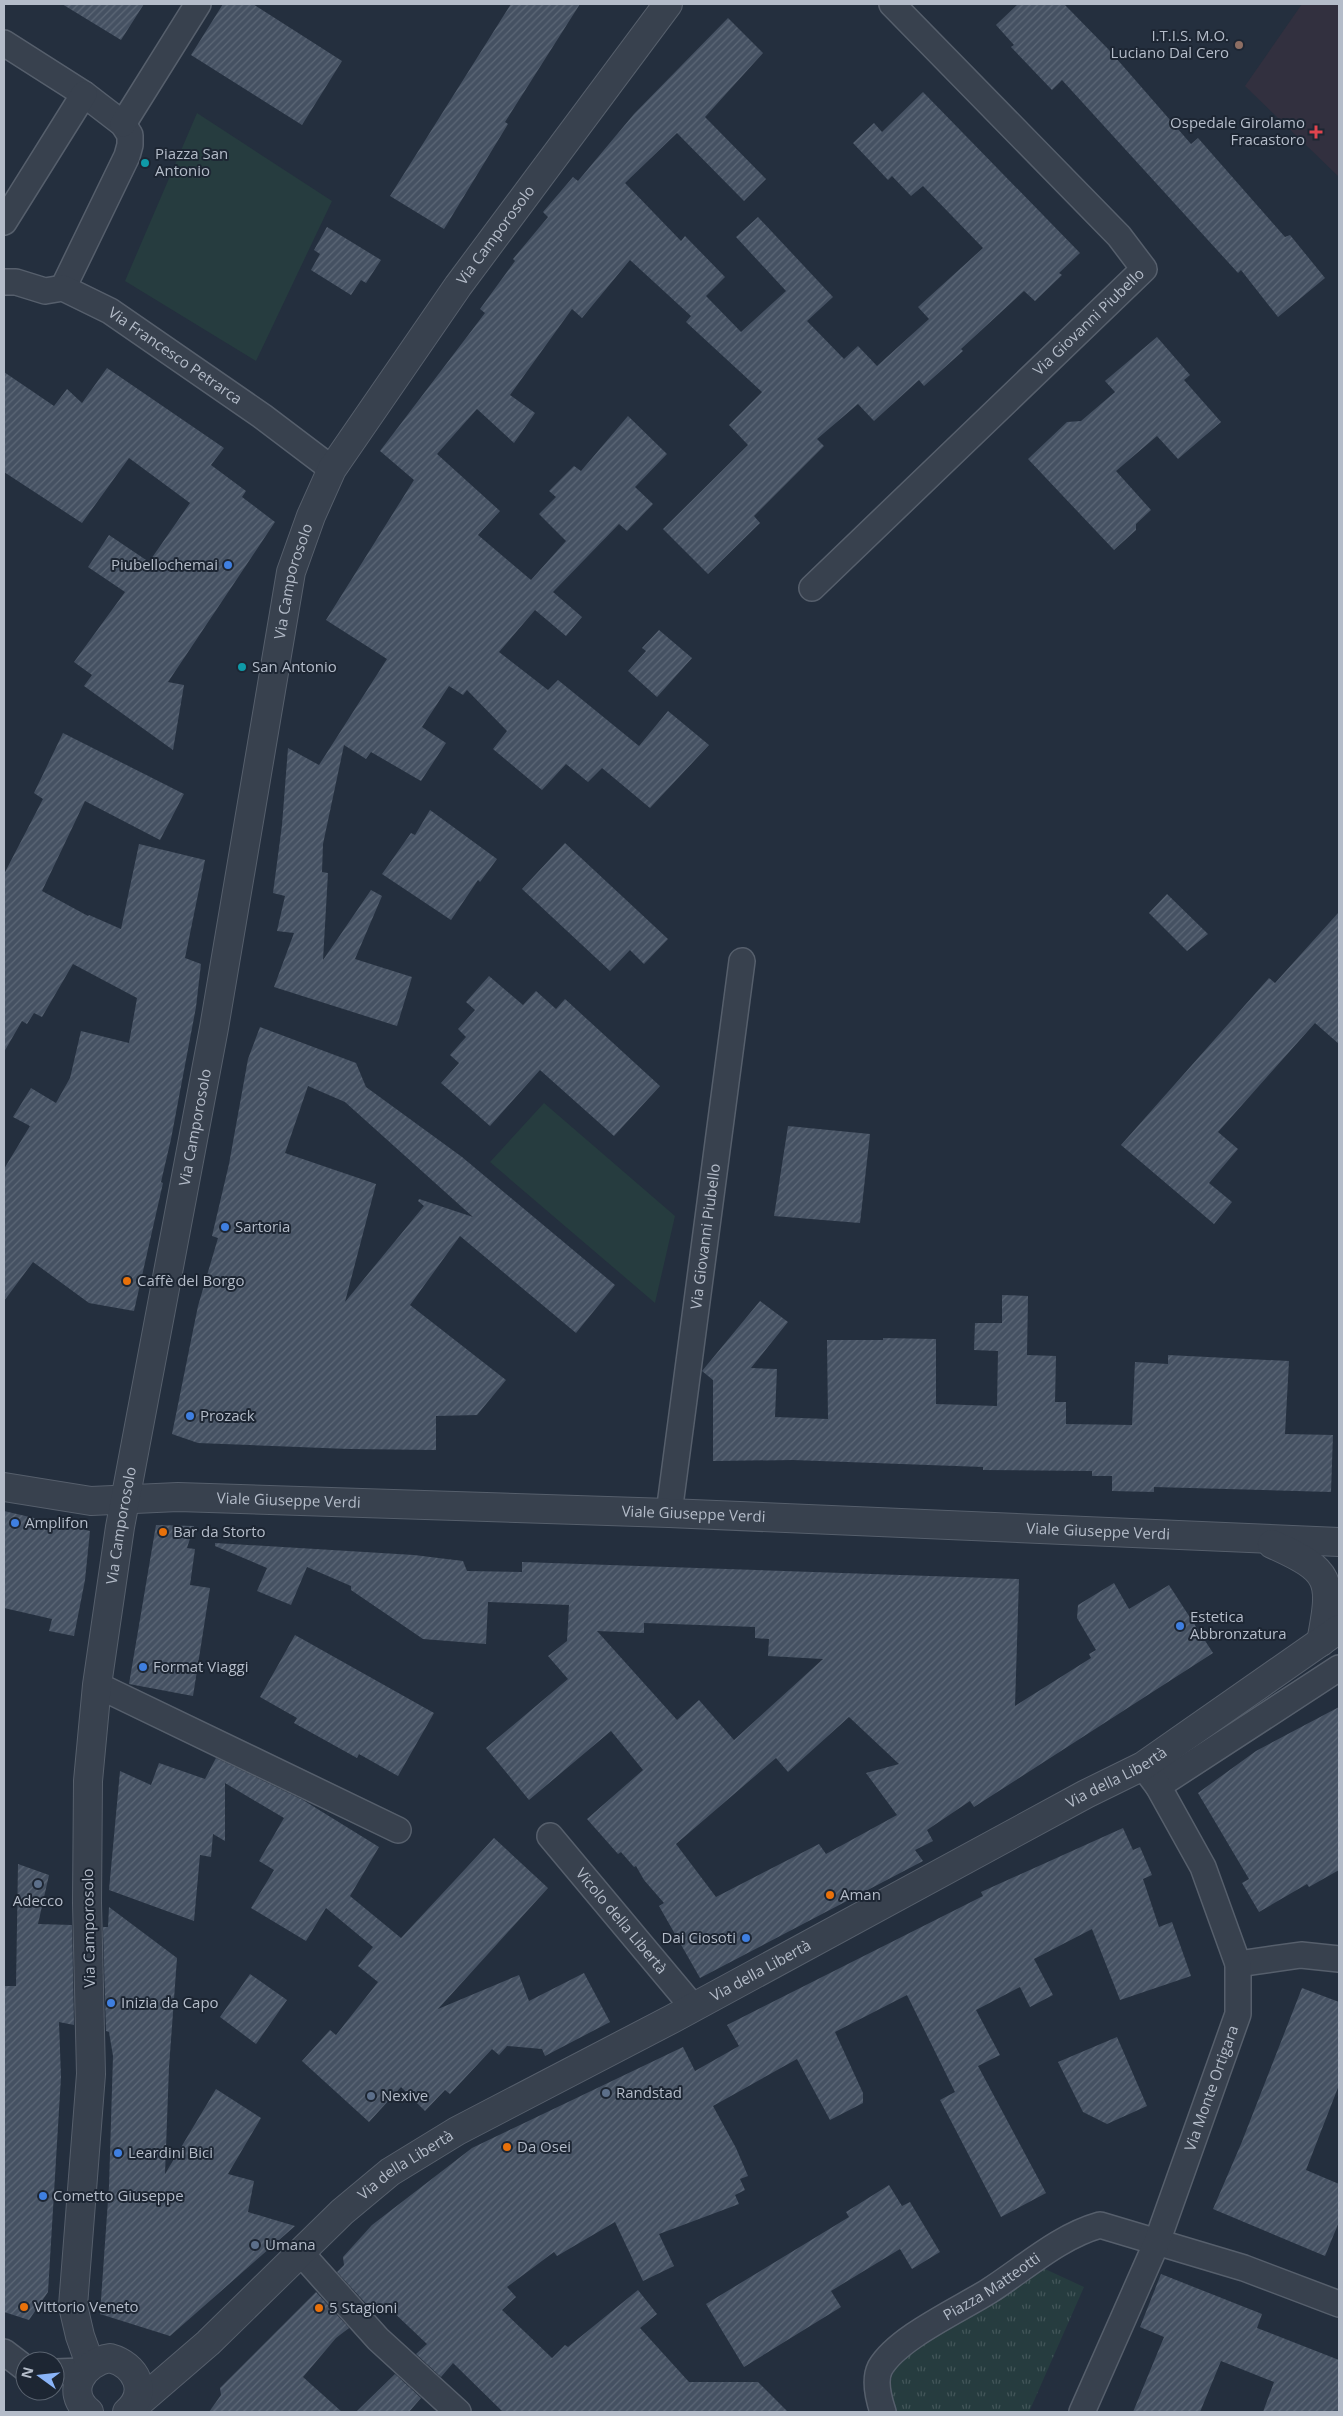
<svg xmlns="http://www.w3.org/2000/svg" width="1343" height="2416" font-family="'Open Sans',sans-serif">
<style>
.medical{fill:#32303f}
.grass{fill:url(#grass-tufts)}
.park{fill:#263c3f}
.building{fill:url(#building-hatch);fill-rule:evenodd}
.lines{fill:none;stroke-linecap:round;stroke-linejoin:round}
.minor-casing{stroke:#565f6c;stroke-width:28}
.tertiary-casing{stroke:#565f6c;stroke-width:30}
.minor{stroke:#38414e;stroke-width:25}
.tertiary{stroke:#38414e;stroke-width:28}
.education-dot{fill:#8d6e63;stroke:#1d2633;stroke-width:2}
.health-dot{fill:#e0444e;stroke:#1d2633;stroke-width:2}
.culture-dot{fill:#0f9aa8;stroke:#1d2633;stroke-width:2}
.shop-dot{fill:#3f7fe0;stroke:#1d2633;stroke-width:2}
.food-dot{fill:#e8710a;stroke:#1d2633;stroke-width:2}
.service-dot{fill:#5c6f8a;stroke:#1d2633;stroke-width:2}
.labels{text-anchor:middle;stroke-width:4;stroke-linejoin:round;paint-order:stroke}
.poi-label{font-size:15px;fill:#b4bcc9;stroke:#1d2633;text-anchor:start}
.street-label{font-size:15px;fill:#b4bcc9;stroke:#1d2633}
</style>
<defs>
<pattern id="grass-tufts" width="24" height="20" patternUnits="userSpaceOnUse" patternTransform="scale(1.25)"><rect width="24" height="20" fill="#263c3f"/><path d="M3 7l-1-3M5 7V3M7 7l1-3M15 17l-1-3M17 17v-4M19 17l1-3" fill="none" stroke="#435659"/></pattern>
<pattern id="building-hatch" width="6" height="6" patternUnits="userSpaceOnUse" patternTransform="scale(1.25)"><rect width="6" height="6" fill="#455162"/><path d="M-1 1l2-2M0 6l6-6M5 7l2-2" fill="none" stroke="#5d6877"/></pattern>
</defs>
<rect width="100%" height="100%" fill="#242f3e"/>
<path class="medical" d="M 1302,4 L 1339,4 L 1339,177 L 1245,86 Z"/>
<path class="grass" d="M 1045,2269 L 1084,2287 L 1029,2412 L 896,2412 C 892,2399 887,2385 894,2371 C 905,2349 1018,2286 1045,2269 Z"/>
<path class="park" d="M 197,113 L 332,201 L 256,361 L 125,281 Z
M 544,1103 L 675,1216 L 655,1303 L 490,1162 Z"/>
<path class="building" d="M 62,4 L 144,4 L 121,40 Z
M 223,4 L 253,4 L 342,61 L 302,125 L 191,55 Z
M 511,4 L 580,4 L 505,122 L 508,124 L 444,229 L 390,196 Z
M 1018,4 L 1064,4 L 1109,50 L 1191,144 L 1198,138 L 1285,237 L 1290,235 L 1325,278 L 1278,317 L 1241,270 L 1238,273 L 1062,80 L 1052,90 L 1011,47 L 1014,45 L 996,25 Z
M 728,18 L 763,53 L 705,117 L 766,179 L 744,201 L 677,133 L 625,183 L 681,241 L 685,236 L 725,277 L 706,296 L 741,332 L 786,291 L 736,237 L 758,217 L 833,297 L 807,321 L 844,359 L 858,346 L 877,366 L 929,319 L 918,307 L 983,248 L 923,186 L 911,196 L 892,176 L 888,180 L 853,143 L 874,123 L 882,132 L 923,92 L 1080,253 L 1059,273 L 1062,275 L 1035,301 L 1024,291 L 961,349 L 963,351 L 924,386 L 919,380 L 874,421 L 858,404 L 817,439 L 824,446 L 754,516 L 760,523 L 708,574 L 663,529 L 748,445 L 729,425 L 762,392 L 686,322 L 691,316 L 630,260 L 582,318 L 572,309 L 510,395 L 535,413 L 514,443 L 477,409 L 437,454 L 500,511 L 478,535 L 531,580 L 566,541 L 539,514 L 556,497 L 549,491 L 574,466 L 581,471 L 628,416 L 667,454 L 635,487 L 653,504 L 627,531 L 619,524 L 553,592 L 582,617 L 566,636 L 535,610 L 499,652 L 548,690 L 558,680 L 639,746 L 668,711 L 709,745 L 650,808 L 602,768 L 588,782 L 566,764 L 542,790 L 493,749 L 507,731 L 467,690 L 463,695 L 449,686 L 422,727 L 446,743 L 421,781 L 371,752 L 366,759 L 344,745 L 323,844 L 322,872 L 328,873 L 323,960 L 371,890 L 382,896 L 355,959 L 412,977 L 397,1026 L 274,987 L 294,933 L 277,931 L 285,896 L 273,893 L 282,825 L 288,748 L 319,765 L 387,659 L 326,620 L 414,480 L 380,451 L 485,313 L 480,309 L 515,261 L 513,259 L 548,217 L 543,212 L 573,177 L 578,181 L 634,114 Z
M 327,227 L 381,260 L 366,283 L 361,280 L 351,295 L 311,270 L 320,254 L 314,250 Z
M 1157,337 L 1190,375 L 1184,380 L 1221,422 L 1178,459 L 1157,436 L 1116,471 L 1151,510 L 1136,524 L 1136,530 L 1114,550 L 1028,459 L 1067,422 L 1081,421 L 1115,392 L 1105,381 Z
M 107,368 L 224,448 L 211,465 L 246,491 L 242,497 L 275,522 L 168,682 L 184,685 L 173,750 L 84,686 L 92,675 L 74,662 L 125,592 L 88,567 L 109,535 L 149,562 L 190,503 L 129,458 L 82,523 L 4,472 L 4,372 L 54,406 L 67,389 L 82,403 Z
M 659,630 L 692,658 L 657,697 L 628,671 L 646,651 L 642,648 Z
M 63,733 L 184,794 L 160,840 L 85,801 L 42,891 L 88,916 L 89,915 L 121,929 L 139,844 L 205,860 L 185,958 L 201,964 L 196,1007 L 171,1139 L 161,1182 L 163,1183 L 134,1311 L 89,1303 L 33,1262 L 4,1301 L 4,1169 L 30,1126 L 13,1117 L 31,1088 L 56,1103 L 70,1078 L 81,1031 L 129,1043 L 137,998 L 73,964 L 42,1017 L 34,1013 L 27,1024 L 22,1021 L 4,1052 L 4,874 L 43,799 L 34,793 Z
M 430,810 L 497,859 L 480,882 L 478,880 L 451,920 L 382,874 L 411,833 L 415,835 Z
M 565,843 L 668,939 L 644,964 L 630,950 L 610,971 L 522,889 Z
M 1167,894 L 1208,934 L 1187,951 L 1149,913 Z
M 1339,912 L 1339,1044 L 1315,1023 L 1218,1132 L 1238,1149 L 1209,1183 L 1232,1202 L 1214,1224 L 1121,1145 L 1269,978 L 1275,983 Z
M 489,976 L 523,1005 L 536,991 L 556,1009 L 565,999 L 660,1086 L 614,1136 L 540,1070 L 490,1126 L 441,1083 L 459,1063 L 450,1055 L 466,1037 L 458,1029 L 475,1010 L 466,1002 Z
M 260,1027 L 356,1063 L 366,1087 L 462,1157 L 615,1285 L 576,1333 L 460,1236 L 410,1305 L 506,1380 L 477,1415 L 436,1416 L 436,1450 L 349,1449 L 198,1443 L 172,1434 L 198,1306 L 218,1238 L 212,1236 L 229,1164 L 248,1059 ZM 308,1086 L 345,1102 L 473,1217 L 419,1199 L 418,1201 L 424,1206 L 345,1302 L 376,1184 L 285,1153 Z
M 788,1126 L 870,1134 L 860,1223 L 774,1216 Z
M 1002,1295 L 1028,1296 L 1027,1355 L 1056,1356 L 1055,1402 L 1066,1402 L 1066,1424 L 1132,1425 L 1135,1362 L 1168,1364 L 1168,1355 L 1289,1361 L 1285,1434 L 1333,1435 L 1331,1492 L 1154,1487 L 1154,1492 L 1112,1491 L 1112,1476 L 1092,1476 L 1092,1471 L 983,1470 L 983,1467 L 793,1460 L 713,1461 L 713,1380 L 702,1371 L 760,1301 L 788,1322 L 751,1368 L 777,1369 L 775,1417 L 828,1419 L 827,1340 L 883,1340 L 883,1338 L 936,1339 L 936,1404 L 997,1406 L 998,1351 L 974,1350 L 975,1323 L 1002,1323 Z
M 4,1511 L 90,1531 L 85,1580 L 74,1636 L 49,1631 L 52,1619 L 4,1608 Z
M 156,1525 L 194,1526 L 187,1548 L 195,1549 L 190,1585 L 210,1588 L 193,1696 L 129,1684 Z
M 215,1543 L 414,1555 L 463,1561 L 467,1571 L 522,1572 L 522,1562 L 1019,1579 L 1015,1706 L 1091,1658 L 1089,1654 L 1096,1650 L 1077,1618 L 1078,1605 L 1114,1583 L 1129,1609 L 1169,1585 L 1213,1653 L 974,1807 L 970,1801 L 927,1830 L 933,1841 L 915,1850 L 923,1861 L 700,1978 L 659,1906 L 664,1903 L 644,1880 L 636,1866 L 634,1867 L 621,1852 L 618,1854 L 587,1819 L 643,1770 L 611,1731 L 529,1800 L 486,1748 L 568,1679 L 548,1656 L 567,1641 L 569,1605 L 488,1602 L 486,1644 L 423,1639 L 351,1590 L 351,1586 L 307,1567 L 291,1605 L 257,1591 L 267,1568 L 215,1546 ZM 644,1623 L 755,1627 L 755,1638 L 769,1639 L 768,1656 L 823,1659 L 734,1740 L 699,1700 L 677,1720 L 597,1631 L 644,1633 ZM 849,1717 L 899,1764 L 866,1773 L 897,1815 L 826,1854 L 819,1844 L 716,1897 L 676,1844 L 776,1758 L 788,1772 Z
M 295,1635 L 434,1713 L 398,1776 L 359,1754 L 357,1758 L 294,1723 L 297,1718 L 260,1697 Z
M 1339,1707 L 1339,1870 L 1309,1887 L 1307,1884 L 1259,1912 L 1242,1883 L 1249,1879 L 1198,1793 L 1256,1751 Z
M 216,1758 L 303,1800 L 379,1847 L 350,1896 L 401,1938 L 494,1838 L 548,1888 L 438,2009 L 519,1975 L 529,2001 L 584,1973 L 610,2022 L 545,2056 L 542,2049 L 507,2046 L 499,2055 L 492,2049 L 450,2094 L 445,2090 L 425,2111 L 401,2087 L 369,2122 L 302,2061 L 330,2030 L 336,2035 L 378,1982 L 358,1966 L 373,1947 L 326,1908 L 306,1941 L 251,1908 L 274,1870 L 259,1861 L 284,1818 L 225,1783 L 225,1841 L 213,1834 L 211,1857 L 200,1855 L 194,1921 L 109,1890 L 120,1771 L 151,1785 L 159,1763 L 205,1779 Z
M 1123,1828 L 1133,1850 L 1140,1847 L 1152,1875 L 1143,1879 L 1159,1927 L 1172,1922 L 1191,1976 L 1120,2000 L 1092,1929 L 1034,1959 L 1053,1995 L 1030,2007 L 1020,1987 L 976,2010 L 1000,2055 L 978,2066 L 1046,2193 L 1001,2217 L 940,2100 L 955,2092 L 907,1995 L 835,2032 L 863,2093 L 863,2103 L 830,2120 L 797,2059 L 713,2106 L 736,2148 L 748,2176 L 740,2179 L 745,2190 L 735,2195 L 739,2204 L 659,2234 L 674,2266 L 643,2281 L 615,2222 L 557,2256 L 554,2252 L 507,2287 L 516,2297 L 502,2310 L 552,2358 L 565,2345 L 568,2347 L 638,2290 L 657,2314 L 640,2328 L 689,2382 L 758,2382 L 788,2412 L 503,2412 L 453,2363 L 441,2377 L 416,2354 L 427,2344 L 389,2308 L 384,2312 L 376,2305 L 371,2309 L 337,2272 L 344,2265 L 343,2257 L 372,2225 L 472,2148 L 683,2047 L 695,2071 L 739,2046 L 727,2025 L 983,1896 L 981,1892 Z
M 18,1864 L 49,1875 L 38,1924 L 72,1925 L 74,2025 L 59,2022 L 61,2077 L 48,2292 L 29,2320 L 4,2312 L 4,1986 L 16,1986 Z
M 109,1907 L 177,1958 L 169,2067 L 165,2174 L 216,2089 L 261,2118 L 228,2174 L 254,2181 L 248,2212 L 295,2226 L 170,2336 L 100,2314 L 109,2186 L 113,2056 L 109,2032 L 106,2031 L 103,1927 L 108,1927 Z
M 250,1974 L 287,2000 L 256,2044 L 220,2017 Z
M 1302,1988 L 1339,2002 L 1339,2085 L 1306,2170 L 1339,2184 L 1339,2222 L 1325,2256 L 1213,2209 L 1241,2144 Z
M 1117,2037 L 1147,2106 L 1107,2124 L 1083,2112 L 1058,2062 Z
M 889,2185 L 902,2206 L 910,2202 L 940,2252 L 912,2269 L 900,2249 L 831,2291 L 841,2307 L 744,2367 L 706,2304 L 849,2217 L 846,2212 Z
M 1161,2274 L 1262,2314 L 1257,2328 L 1339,2360 L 1339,2412 L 1263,2412 L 1274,2382 L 1221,2361 L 1200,2412 L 1133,2412 L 1164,2337 L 1140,2327 Z
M 316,2292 L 349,2328 L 336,2338 L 303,2377 L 342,2412 L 209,2412 L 221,2395 L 220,2388 Z
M 395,2374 L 421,2398 L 409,2412 L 356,2412 Z"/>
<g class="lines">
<g class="minor-casing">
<g id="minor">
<path d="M 4,43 L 84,94 L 123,124 L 130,135 L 130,145 L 127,156 L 63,288"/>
<path d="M 123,124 L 198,4"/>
<path d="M 4,222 L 84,94"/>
<path id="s1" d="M 4,282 L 16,282 L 45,291 L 63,288 L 110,311 L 262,416 L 332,469"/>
<path id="s2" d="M 812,588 L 1144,269 L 1119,236 L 892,4"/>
<path id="s3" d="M 669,1513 L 742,961"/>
<path d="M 97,1685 L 398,1830"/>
<path d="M 1158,1786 L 1339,1668"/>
<path id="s4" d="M 550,1836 L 693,2007"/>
<path d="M 1238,1964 L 1301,1955 L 1339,1959"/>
<path d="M 300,2252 L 378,2339 L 458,2412"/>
<path d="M 4,2352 L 25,2368"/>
<path d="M 55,2372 L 83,2371"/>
<path id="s5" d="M 883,2412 C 879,2400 874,2380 880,2368 C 897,2338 959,2310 989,2291 C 1025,2268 1058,2237 1100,2225 L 1244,2268 L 1339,2304"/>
<path id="s6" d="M 1082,2412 L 1157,2242 L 1238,2014 L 1238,1964 L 1203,1867 L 1158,1786 L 1143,1766"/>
</g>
</g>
<g class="tertiary-casing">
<g id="tertiary">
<path id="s7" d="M 4,1487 L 91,1501 L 178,1497 L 669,1513 L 1339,1542"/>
<path d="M 1272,1544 C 1332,1571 1333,1579 1321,1642"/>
<path id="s8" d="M 90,2364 L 80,2336 L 73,2306 L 91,2074 L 87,1903 L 88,1781 L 97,1685 L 120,1527 L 214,1028 L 291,572 L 311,516 L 332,469 L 458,286 L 668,4"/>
<path id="s9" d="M 129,2411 L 208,2343 L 342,2212 L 390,2172 L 457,2131 L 672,2019 L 1086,1794 L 1143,1766 L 1339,1629"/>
<path d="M 89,2412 C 64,2392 83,2362 110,2358 C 136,2365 150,2392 127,2412"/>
</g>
</g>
<use href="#minor" class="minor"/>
<use href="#tertiary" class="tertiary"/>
</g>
<circle class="education-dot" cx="1239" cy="45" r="5"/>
<path class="health-dot" d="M1313.5 124.5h5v5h5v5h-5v5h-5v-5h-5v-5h5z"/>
<g class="culture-dot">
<circle cx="145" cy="163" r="5"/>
<circle cx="242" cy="667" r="5"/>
</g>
<g class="shop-dot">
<circle cx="228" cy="565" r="5"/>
<circle cx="225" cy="1227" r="5"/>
<circle cx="190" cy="1416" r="5"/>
<circle cx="15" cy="1523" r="5"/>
<circle cx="1180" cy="1626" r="5"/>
<circle cx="143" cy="1667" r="5"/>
<circle cx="746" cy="1938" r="5"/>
<circle cx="111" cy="2003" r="5"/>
<circle cx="118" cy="2153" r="5"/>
<circle cx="43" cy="2196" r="5"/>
</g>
<g class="food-dot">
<circle cx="127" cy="1281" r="5"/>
<circle cx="163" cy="1532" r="5"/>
<circle cx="830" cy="1895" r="5"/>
<circle cx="507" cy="2147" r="5"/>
<circle cx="24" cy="2307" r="5"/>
<circle cx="319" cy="2308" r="5"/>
</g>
<g class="service-dot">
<circle cx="38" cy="1884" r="5"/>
<circle cx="606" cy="2093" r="5"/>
<circle cx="371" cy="2096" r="5"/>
<circle cx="255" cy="2245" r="5"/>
</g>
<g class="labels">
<g class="poi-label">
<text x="1229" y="41" text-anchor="end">I.T.I.S. M.O.<tspan x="1229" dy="17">Luciano Dal Cero</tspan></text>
<text x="1305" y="128" text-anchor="end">Ospedale Girolamo<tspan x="1305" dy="17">Fracastoro</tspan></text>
<text x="155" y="159">Piazza San<tspan x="155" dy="17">Antonio</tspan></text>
<text x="218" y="570" text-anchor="end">Piubellochemai</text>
<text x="252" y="672">San Antonio</text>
<text x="235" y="1232">Sartoria</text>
<text x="137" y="1286">Caffè del Borgo</text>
<text x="200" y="1421">Prozack</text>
<text x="25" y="1528">Amplifon</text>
<text x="173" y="1537">Bar da Storto</text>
<text x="1190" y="1622">Estetica<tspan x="1190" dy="17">Abbronzatura</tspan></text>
<text x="153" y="1672">Format Viaggi</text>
<text x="840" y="1900">Aman</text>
<text x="38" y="1906" text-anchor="middle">Adecco</text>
<text x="736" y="1943" text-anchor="end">Dai Ciosoti</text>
<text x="121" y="2008">Inizia da Capo</text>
<text x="616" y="2098">Randstad</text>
<text x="381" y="2101">Nexive</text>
<text x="517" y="2152">Da Osei</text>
<text x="128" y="2158">Leardini Bici</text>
<text x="53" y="2201">Cometto Giuseppe</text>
<text x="265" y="2250">Umana</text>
<text x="34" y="2312">Vittorio Veneto</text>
<text x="329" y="2313">5 Stagioni</text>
</g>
<g class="street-label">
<text dy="5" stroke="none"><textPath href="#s8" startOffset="2209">Via Camporosolo</textPath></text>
<text dy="5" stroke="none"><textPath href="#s2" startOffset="384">Via Giovanni Piubello</textPath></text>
<text dy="5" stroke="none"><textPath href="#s1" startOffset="192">Via Francesco Petrarca</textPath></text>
<text dy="5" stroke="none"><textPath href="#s8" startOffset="1804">Via Camporosolo</textPath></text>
<text dy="5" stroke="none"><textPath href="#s8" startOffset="1249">Via Camporosolo</textPath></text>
<text dy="5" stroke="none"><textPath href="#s3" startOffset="279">Via Giovanni Piubello</textPath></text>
<text dy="5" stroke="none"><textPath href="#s7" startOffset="286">Viale Giuseppe Verdi</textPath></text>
<text dy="5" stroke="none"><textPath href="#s7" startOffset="691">Viale Giuseppe Verdi</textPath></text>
<text dy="5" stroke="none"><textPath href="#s8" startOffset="844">Via Camporosolo</textPath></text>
<text dy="5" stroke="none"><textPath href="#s7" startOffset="1096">Viale Giuseppe Verdi</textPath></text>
<text dy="5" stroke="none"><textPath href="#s9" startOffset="1181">Via della Libertà</textPath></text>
<text dy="5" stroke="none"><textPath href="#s4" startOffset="111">Vicolo della Libertà</textPath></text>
<text transform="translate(89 1928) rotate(-91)" y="5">Via Camporosolo</text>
<text dy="5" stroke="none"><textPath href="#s9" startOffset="776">Via della Libertà</textPath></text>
<text dy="5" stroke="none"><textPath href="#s6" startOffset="349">Via Monte Ortigara</textPath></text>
<text dy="5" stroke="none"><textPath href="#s9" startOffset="371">Via della Libertà</textPath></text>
<text dy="5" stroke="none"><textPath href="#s5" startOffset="184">Piazza Matteotti</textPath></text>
</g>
</g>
<rect width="1343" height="2416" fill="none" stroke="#b4bcc9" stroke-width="10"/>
<g transform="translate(40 2376) rotate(285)"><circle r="24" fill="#1d2633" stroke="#59626f"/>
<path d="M0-4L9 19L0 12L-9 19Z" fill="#8ab4f8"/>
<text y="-8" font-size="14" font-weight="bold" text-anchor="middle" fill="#b4bcc9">N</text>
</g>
</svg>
